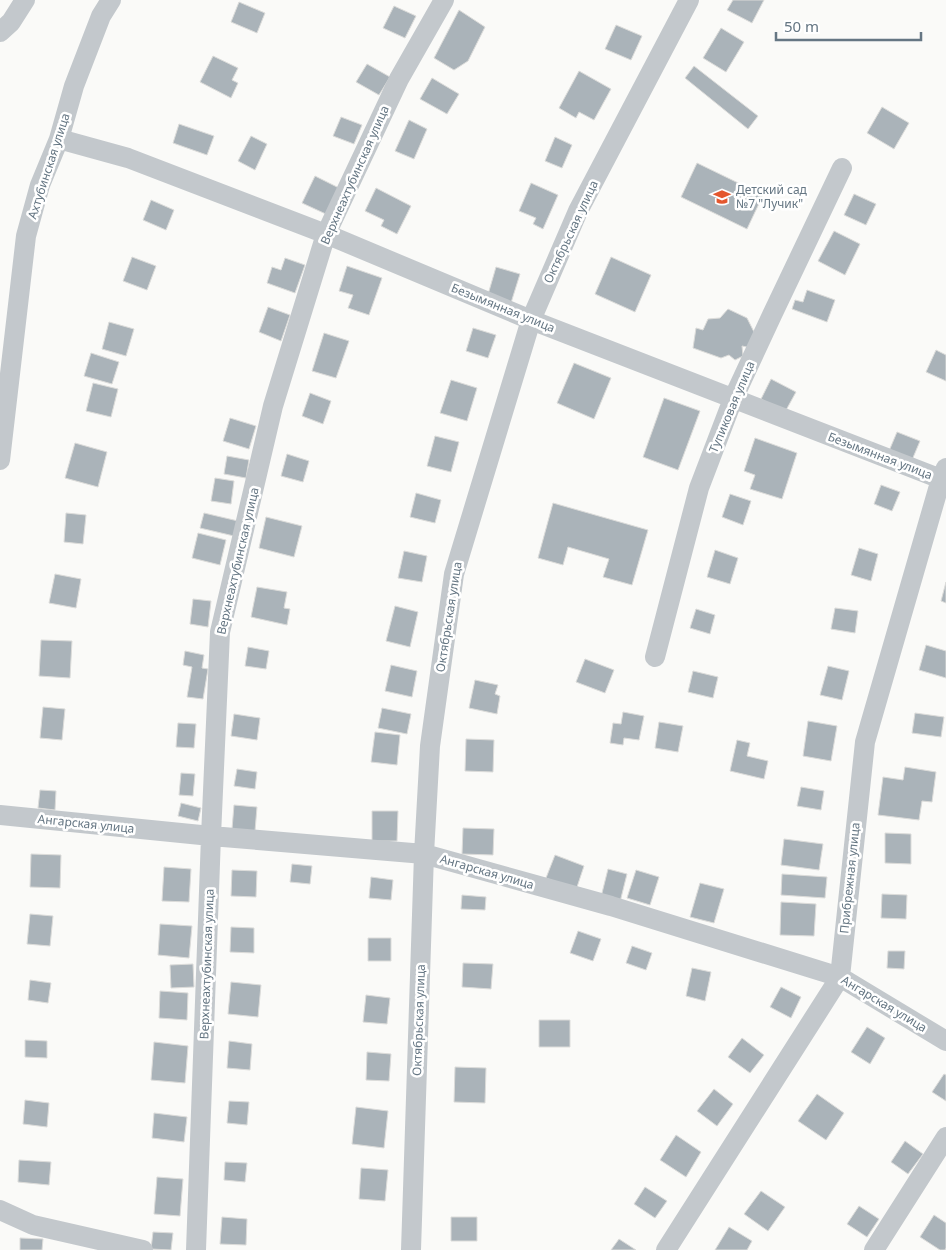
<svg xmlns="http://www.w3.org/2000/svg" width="946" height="1250" font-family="'Noto Sans',sans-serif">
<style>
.building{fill:#aab3b9;stroke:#dcdcda}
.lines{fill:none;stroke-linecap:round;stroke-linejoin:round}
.minor{stroke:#c3c8cc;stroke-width:20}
.labels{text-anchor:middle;stroke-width:5;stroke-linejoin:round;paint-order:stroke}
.street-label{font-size:12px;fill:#657683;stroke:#fff}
.poi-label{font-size:12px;fill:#657683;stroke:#fff;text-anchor:start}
</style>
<rect width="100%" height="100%" fill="#fafaf8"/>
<path class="building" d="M 733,0 L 764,0 L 752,23 L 727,10 Z
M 239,2 L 265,13 L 257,33 L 231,22 Z
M 394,6 L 416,16 L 405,38 L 383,28 Z
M 459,10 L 485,27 L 468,61 L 454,70 L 434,58 Z
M 616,25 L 642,36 L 631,60 L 605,49 Z
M 721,28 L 744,42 L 726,72 L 703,58 Z
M 213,56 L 238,68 L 232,80 L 238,83 L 231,98 L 200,82 Z
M 367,64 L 390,77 L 379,95 L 356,82 Z
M 694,66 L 758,116 L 748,129 L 685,78 Z
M 579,71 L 611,89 L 594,120 L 579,112 L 576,118 L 559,108 Z
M 432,78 L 459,94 L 447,114 L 420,99 Z
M 882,107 L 909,123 L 894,149 L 867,133 Z
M 341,117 L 362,125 L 354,144 L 333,136 Z
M 409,120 L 427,129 L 414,159 L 395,151 Z
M 179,124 L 214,136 L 207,155 L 173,143 Z
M 251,136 L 267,144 L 255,170 L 238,161 Z
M 555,137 L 572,145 L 562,168 L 545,161 Z
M 697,163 L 763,195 L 747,229 L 681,197 Z
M 315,176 L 341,189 L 328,215 L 302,203 Z
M 531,183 L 558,195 L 543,229 L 533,224 L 536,218 L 519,211 Z
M 376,188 L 411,206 L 397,234 L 381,226 L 384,220 L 365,211 Z
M 854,194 L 876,204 L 866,225 L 844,215 Z
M 151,200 L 174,210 L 166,230 L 143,220 Z
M 834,231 L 860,244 L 845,275 L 818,261 Z
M 132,257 L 156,266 L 147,290 L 123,281 Z
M 611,257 L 651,275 L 635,312 L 595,294 Z
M 285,258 L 305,265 L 295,293 L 267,283 L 272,267 L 281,270 Z
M 347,266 L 382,278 L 369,315 L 348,308 L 353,295 L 339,291 Z
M 496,267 L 520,274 L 510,306 L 487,298 Z
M 807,290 L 835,300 L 827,322 L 792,309 L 795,300 L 803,302 Z
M 268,307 L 290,315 L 281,341 L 259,332 Z
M 728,309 L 747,318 L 755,334 L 752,348 L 742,346 L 743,356 L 735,360 L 729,355 L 721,358 L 693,348 L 696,328 L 703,330 L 708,319 L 720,318 Z
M 109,322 L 134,329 L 126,356 L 102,349 Z
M 473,328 L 496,335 L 488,358 L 466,351 Z
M 324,333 L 349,341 L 336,378 L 312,371 Z
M 936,350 L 946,355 L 946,381 L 926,372 Z
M 91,353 L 119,362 L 112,384 L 84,376 Z
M 574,363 L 611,378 L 594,419 L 557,403 Z
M 771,379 L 796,392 L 785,412 L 761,399 Z
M 451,380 L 477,388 L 467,421 L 440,413 Z
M 93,383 L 118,389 L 111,417 L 86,411 Z
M 310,393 L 331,401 L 323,424 L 302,416 Z
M 664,398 L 700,411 L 678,470 L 643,457 Z
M 230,418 L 256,426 L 249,449 L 223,441 Z
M 897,432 L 920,441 L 912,460 L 889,451 Z
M 435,436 L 459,442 L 451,472 L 427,466 Z
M 755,438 L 797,453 L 782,499 L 750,489 L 755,475 L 744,471 Z
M 75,443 L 107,452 L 98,487 L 65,478 Z
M 287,454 L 309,461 L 303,482 L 281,476 Z
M 227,456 L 249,460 L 246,478 L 224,474 Z
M 215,478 L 234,481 L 231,504 L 211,501 Z
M 881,485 L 900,492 L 892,511 L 874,504 Z
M 416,493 L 441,500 L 435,523 L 410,517 Z
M 730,494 L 751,501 L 743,525 L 722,517 Z
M 553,503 L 648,530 L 632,585 L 603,577 L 609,559 L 568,547 L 563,565 L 538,558 Z
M 66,513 L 86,515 L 83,544 L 64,542 Z
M 204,513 L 238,521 L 234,536 L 200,528 Z
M 266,517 L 302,526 L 294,557 L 259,548 Z
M 198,533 L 226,540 L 220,565 L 192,558 Z
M 859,548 L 878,554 L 871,581 L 851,575 Z
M 715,550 L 738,558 L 730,584 L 707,577 Z
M 404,551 L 427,556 L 422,582 L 398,578 Z
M 55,574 L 81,579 L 76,608 L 49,603 Z
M 946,582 L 946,603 L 941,601 Z
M 257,587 L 287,592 L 284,608 L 290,609 L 287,625 L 251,617 Z
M 193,599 L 211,601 L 208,627 L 190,624 Z
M 395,606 L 418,612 L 410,647 L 386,641 Z
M 835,608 L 858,611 L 855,633 L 831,629 Z
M 696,609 L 715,615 L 710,634 L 690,628 Z
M 41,640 L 72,641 L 70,678 L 39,676 Z
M 926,645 L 946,651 L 946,678 L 919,670 Z
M 248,647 L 269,651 L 266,669 L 245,666 Z
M 185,651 L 204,655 L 202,668 L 208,669 L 203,699 L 187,697 L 192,667 L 183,665 Z
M 585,659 L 614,670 L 605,693 L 576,682 Z
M 391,665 L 417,671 L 412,697 L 385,691 Z
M 828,666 L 849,671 L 842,700 L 820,695 Z
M 693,671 L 718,677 L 713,698 L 688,692 Z
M 475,680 L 498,685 L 495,694 L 500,696 L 497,714 L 469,708 Z
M 43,707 L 65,709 L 62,740 L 40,738 Z
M 382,708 L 411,714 L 407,734 L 378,728 Z
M 623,712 L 644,716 L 639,740 L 624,738 L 623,745 L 610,743 L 613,723 L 621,724 Z
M 915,713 L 944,717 L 941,737 L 912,733 Z
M 234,714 L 260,718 L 257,740 L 231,736 Z
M 808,721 L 837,726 L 831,761 L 803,756 Z
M 659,722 L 683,726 L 678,752 L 655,748 Z
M 178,723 L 196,724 L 194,748 L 176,747 Z
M 375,732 L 400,735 L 397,765 L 371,762 Z
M 466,739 L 494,740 L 493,772 L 465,771 Z
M 737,740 L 750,743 L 747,756 L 768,761 L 764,779 L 730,771 Z
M 905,767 L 936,772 L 932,802 L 922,801 L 919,820 L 878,815 L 883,777 L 903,780 Z
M 237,769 L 257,772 L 255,789 L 234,786 Z
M 181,773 L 195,774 L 193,796 L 179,795 Z
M 801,787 L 824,791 L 821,810 L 797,806 Z
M 40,790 L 56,791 L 55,810 L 38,808 Z
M 181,803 L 201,808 L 198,821 L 178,816 Z
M 234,805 L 257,807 L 255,831 L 232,829 Z
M 372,811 L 398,811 L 397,841 L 372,841 Z
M 463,828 L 494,829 L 493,855 L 462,854 Z
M 885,833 L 911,834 L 911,864 L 885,863 Z
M 784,839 L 823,844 L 819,870 L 781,865 Z
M 31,854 L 61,855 L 60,888 L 30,887 Z
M 555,855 L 584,866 L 576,890 L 546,878 Z
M 292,864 L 312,866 L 310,884 L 290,882 Z
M 164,867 L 191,869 L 189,902 L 162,901 Z
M 608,869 L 627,874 L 620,902 L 601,897 Z
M 232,870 L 257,871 L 256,897 L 231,896 Z
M 636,870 L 659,877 L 650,905 L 627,898 Z
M 782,874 L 827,877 L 825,898 L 781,895 Z
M 371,877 L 393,880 L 391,900 L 369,898 Z
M 700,883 L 724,889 L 714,923 L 690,917 Z
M 882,894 L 907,895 L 906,919 L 881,918 Z
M 462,895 L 486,897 L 485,910 L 461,909 Z
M 781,902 L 816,904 L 814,936 L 780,935 Z
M 30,914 L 53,916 L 50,946 L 27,944 Z
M 160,924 L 192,926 L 189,958 L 158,955 Z
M 231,927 L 254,928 L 254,953 L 230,952 Z
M 578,931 L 601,939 L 593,961 L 570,953 Z
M 368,938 L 391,938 L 391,961 L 368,961 Z
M 632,946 L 652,953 L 646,970 L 626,963 Z
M 888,951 L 905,951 L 904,969 L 887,968 Z
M 463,963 L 493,964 L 491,989 L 462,987 Z
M 193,964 L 194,987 L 171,988 L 170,965 Z
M 692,968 L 711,972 L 705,1001 L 686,996 Z
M 30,980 L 51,983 L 48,1003 L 28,1000 Z
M 231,982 L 261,985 L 258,1017 L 228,1014 Z
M 781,987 L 801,997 L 791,1018 L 770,1007 Z
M 160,991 L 188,993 L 187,1020 L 159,1018 Z
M 366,995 L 390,998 L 387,1024 L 363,1022 Z
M 539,1020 L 570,1020 L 570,1047 L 539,1047 Z
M 867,1027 L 885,1038 L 870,1064 L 851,1052 Z
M 742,1038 L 764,1055 L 750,1073 L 728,1057 Z
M 25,1040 L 47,1041 L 47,1058 L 25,1057 Z
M 229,1041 L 252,1044 L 250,1070 L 227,1068 Z
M 154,1042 L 188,1046 L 185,1083 L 151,1080 Z
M 367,1052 L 391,1054 L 389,1081 L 366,1080 Z
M 455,1067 L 486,1068 L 485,1103 L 454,1102 Z
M 944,1074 L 946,1075 L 946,1101 L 932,1092 Z
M 714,1089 L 733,1104 L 717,1126 L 697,1111 Z
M 817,1094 L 844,1113 L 826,1140 L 798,1121 Z
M 25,1100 L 49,1103 L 47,1127 L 23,1124 Z
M 229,1101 L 249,1102 L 247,1125 L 227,1123 Z
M 356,1107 L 388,1111 L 384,1148 L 352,1144 Z
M 154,1113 L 187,1117 L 184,1142 L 152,1138 Z
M 676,1135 L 701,1152 L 686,1177 L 660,1160 Z
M 905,1141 L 923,1154 L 908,1174 L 891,1162 Z
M 19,1160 L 51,1162 L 49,1185 L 18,1182 Z
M 225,1162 L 247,1163 L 245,1182 L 224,1180 Z
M 361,1168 L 388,1170 L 385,1201 L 359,1199 Z
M 157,1177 L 183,1179 L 180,1216 L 154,1214 Z
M 645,1187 L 667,1201 L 655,1218 L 634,1204 Z
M 761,1191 L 785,1207 L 768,1231 L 744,1214 Z
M 859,1206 L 879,1219 L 867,1237 L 847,1224 Z
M 934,1215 L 946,1223 L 946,1248 L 945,1250 L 940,1250 L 920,1237 Z
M 222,1217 L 247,1219 L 246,1245 L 220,1244 Z
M 451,1217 L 477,1217 L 477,1241 L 451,1241 Z
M 729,1227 L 752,1241 L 747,1250 L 715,1250 Z
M 153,1232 L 173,1233 L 171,1250 L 151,1249 Z
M 20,1238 L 43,1239 L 42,1250 L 20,1250 Z
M 619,1239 L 636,1250 L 611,1250 Z"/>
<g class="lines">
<path class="minor" d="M 0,32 L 11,22 L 25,0
M 59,139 L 128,158 L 326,234 L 531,320 L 946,481
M 0,460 L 26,236 L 40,185 L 59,139 L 74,86 L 101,16 L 111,0
M 655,657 L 699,488 L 733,399 L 772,315 L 842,168
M 0,815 L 211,836 L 424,854 L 611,906 L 840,977 L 946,1041
M 0,1210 L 33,1225 L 143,1250
M 196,1250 L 211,836 L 220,632 L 273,406 L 326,234 L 399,79 L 444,0
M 411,1250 L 424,854 L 430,746 L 454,574 L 531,320 L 578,211 L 689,0
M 666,1250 L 840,977 L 865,742 L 941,479 L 946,468
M 874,1250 L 946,1137"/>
</g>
<defs>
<g id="school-bare" transform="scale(1.35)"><path d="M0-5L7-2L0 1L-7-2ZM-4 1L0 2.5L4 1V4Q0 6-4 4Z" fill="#e4572e" stroke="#fff" stroke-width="2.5" paint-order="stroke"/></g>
</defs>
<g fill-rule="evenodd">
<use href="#school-bare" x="722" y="197"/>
</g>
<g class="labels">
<g class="street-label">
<text transform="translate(49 166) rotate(-72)" y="4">Ахтубинская улица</text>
<text transform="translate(355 175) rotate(-66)" y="4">Верхнеахтубинская улица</text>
<text transform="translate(571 232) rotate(-65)" y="4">Октябрьская улица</text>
<text transform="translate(503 308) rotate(22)" y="4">Безымянная улица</text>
<text transform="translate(732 407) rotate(-67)" y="4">Тупиковая улица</text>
<text transform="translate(880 456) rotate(21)" y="4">Безымянная улица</text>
<text transform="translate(238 561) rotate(-77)" y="4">Верхнеахтубинская улица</text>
<text transform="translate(449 617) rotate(-81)" y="4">Октябрьская улица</text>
<text transform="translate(86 824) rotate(6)" y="4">Ангарская улица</text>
<text transform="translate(487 872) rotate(16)" y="4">Ангарская улица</text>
<text transform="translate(850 878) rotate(-84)" y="4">Прибрежная улица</text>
<text transform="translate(207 964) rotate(-88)" y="4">Верхнеахтубинская улица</text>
<text transform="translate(884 1004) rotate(31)" y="4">Ангарская улица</text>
<text transform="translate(419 1020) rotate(-88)" y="4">Октябрьская улица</text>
</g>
<g class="poi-label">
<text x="736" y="194">Детский сад<tspan x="736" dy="14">№7 "Лучик"</tspan></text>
</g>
</g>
<path d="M776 32v8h145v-8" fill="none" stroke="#657683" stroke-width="2.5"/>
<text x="784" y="32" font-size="15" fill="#657683" stroke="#ffffff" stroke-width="4" paint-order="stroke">50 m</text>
</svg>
